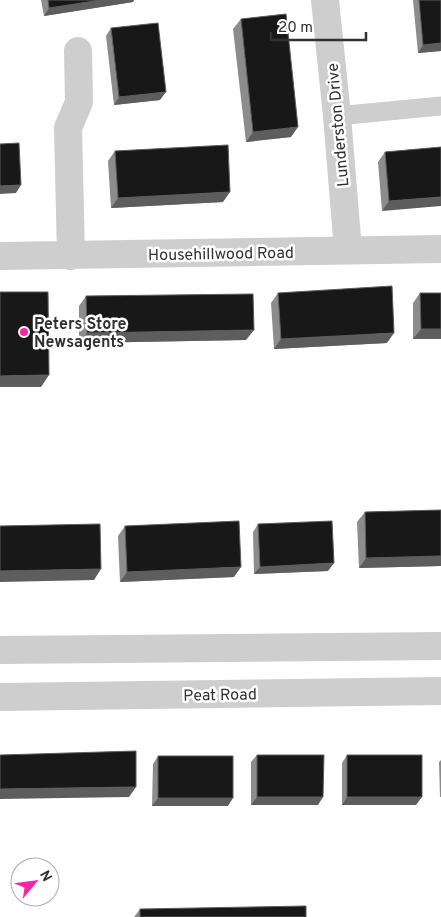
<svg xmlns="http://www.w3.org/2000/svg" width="441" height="917" font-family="Overpass,sans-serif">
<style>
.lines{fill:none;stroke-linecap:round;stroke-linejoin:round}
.service{stroke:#cecece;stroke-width:19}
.minor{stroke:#cecece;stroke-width:28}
.tertiary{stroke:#cecece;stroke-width:28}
.wall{fill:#8c8c8c}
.shaded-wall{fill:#5d5d5d}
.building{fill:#181818;stroke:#5d5d5d}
.poi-dot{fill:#f527a6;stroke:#fff;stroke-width:2}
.labels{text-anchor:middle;stroke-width:5;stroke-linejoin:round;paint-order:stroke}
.street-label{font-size:16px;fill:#313131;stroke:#fff}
.poi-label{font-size:16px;font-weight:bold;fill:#313131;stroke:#fff;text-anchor:start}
</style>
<rect width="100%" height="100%" fill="#fff"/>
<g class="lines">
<path class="service" d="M 337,116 L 441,106"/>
<path class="minor" d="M 325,0 L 337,116 L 348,250
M 0,256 L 441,249
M 71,256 L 68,128 L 79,102 L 78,51"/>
<path class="tertiary" d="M 0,650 L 441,646
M 0,697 L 441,691"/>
</g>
<path class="wall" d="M 41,0 L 134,0 L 133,2 L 44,16 Z
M 413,0 L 441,0 L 441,51 L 418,53 Z
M 241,19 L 291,137 L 246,142 L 233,29 Z
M 111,28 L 160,100 L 114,105 L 106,36 Z
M 441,147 L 382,211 L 378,162 L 385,152 Z
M 115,151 L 223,202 L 111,208 L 108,161 Z
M 278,293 L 387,343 L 274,349 L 271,303 Z
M 420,293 L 441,293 L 441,339 L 413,339 L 413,303 Z
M 86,296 L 246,340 L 79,343 L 79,306 Z
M 441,510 L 441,566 L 359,568 L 357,522 L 365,512 Z
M 258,524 L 328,571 L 254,574 L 253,532 Z
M 125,526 L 234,577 L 120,582 L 118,536 Z
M 257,755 L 318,805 L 251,805 L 251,762 Z
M 347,755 L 416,805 L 342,805 L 342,763 Z
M 158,756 L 228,806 L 152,806 L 153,764 Z
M 441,760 L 441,797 L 440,797 L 439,762 Z
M 140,909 L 306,917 L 134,917 Z"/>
<path class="shaded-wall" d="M 101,0 L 134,0 L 133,2 L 44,16 L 49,8 Z
M 441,43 L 441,51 L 418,53 L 423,45 Z
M 166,92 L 160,100 L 114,105 L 119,97 Z
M 298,127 L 291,137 L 246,142 L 253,132 Z
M 21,185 L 16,193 L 0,194 L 0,186 Z
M 230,192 L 223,202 L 111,208 L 118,198 Z
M 441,197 L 441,206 L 382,211 L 389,201 Z
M 421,329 L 441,329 L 441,339 L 413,339 Z
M 254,330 L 246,340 L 79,343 L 87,333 Z
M 394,333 L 387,343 L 274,349 L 281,339 Z
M 49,375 L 41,387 L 0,387 L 0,376 Z
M 441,556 L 441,566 L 359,568 L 366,558 Z
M 334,563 L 328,571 L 254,574 L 260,567 Z
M 241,567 L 234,577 L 120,582 L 127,572 Z
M 101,569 L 94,580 L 0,582 L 0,571 Z
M 136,787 L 129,797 L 0,799 L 0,789 Z
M 257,797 L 323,797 L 318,805 L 251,805 Z
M 347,797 L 422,797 L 416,805 L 342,805 Z
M 158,798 L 233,798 L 228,806 L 152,806 Z"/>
<path class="building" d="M 48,0 L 101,0 L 49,8 Z
M 419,0 L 441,0 L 441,43 L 423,45 Z
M 286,14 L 298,127 L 253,132 L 241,19 Z
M 158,23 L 166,92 L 119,97 L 111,28 Z
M 19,143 L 21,185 L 0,186 L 0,144 Z
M 228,145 L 230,192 L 118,198 L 115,151 Z
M 441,147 L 441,197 L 389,201 L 385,152 Z
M 392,286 L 394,333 L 281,339 L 278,293 Z
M 0,292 L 48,292 L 49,375 L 0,376 Z
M 420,293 L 441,293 L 441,329 L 421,329 Z
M 253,294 L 254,330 L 87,333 L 86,296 Z
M 441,510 L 441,556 L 366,558 L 365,512 Z
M 239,521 L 241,567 L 127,572 L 125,526 Z
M 332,521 L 334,563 L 260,567 L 258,524 Z
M 100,524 L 101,569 L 0,571 L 0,526 Z
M 136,751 L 136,787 L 0,789 L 0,755 Z
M 257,755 L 324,755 L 323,797 L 257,797 Z
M 347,755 L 422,755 L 422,797 L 347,797 Z
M 158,756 L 233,756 L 233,798 L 158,798 Z
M 306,906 L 306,917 L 140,917 L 140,909 Z"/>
<circle class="poi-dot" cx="24" cy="332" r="5"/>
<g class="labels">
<g class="street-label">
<text transform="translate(337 125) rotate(-95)" y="6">Lunderston Drive</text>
<text transform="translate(221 253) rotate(-1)" y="6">Househillwood Road</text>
<text transform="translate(220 694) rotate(-1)" y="6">Peat Road</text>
</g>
<g class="poi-label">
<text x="34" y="329">Peters Store<tspan x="34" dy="18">Newsagents</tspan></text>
</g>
</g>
<g transform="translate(35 882) rotate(61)"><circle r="24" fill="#ffffff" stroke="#adadad"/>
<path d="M0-4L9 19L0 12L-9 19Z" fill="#f527a6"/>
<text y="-8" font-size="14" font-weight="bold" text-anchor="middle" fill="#313131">N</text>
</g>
<path d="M271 32v8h95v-8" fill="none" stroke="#313131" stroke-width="2.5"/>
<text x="278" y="32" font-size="15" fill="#313131" stroke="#ffffff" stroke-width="4" paint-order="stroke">20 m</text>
</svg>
